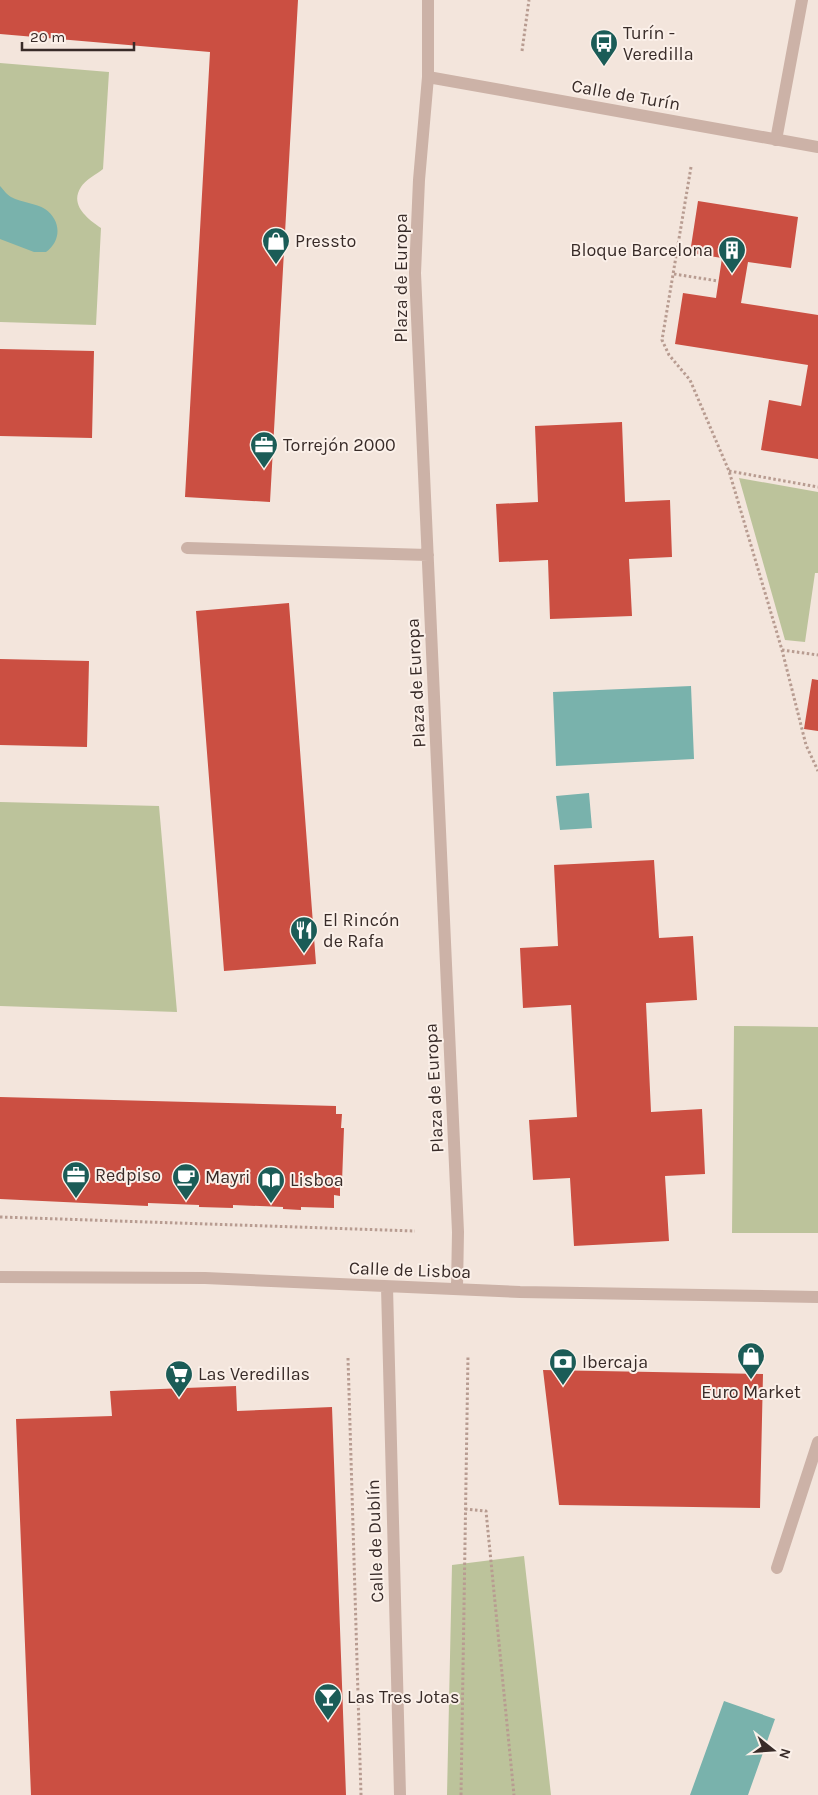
<svg xmlns="http://www.w3.org/2000/svg" width="818" height="1795" font-family="Karla,sans-serif">
<style>
.green{fill:#bcc39b}
.water{fill:#79b2ac}
.building{fill:#cb4f42}
.lines{fill:none;stroke-linecap:round;stroke-linejoin:round}
.path{stroke:#b89c91;stroke-width:3;stroke-dasharray:2.5 2.5;stroke-linecap:butt}
.minor{stroke:#ccb2a7;stroke-width:12}
.labels{text-anchor:middle;stroke-width:4;stroke-linejoin:round;paint-order:stroke}
.poi-label{font-size:18px;fill:#382b28;stroke:#fbf0e9;text-anchor:start}
.street-label{font-size:18px;fill:#382b28;stroke:#fbf0e9}
</style>
<rect width="100%" height="100%" fill="#f3e5dc"/>
<path class="green" d="M 0,63 L 109,72 L 103,169 C 97,174 85,180 81,187 C 69,205 88,219 101,228 L 96,325 L 0,322 Z
M 739,478 L 818,492 L 818,573 L 815,573 L 805,642 L 785,640 Z
M 0,802 L 159,806 L 177,1012 L 0,1006 Z
M 734,1026 L 818,1027 L 818,1233 L 732,1233 Z
M 524,1556 L 551,1795 L 447,1795 L 452,1565 Z"/>
<path class="water" d="M 0,186 C 3,189 7,195 11,197 C 22,203 36,203 45,209 C 62,221 61,241 46,252 L 34,252 L 0,239 Z
M 691,686 L 694,759 L 556,766 L 553,692 Z
M 589,793 L 592,828 L 560,830 L 556,796 Z
M 724,1701 L 775,1719 L 748,1795 L 690,1795 Z"/>
<path class="building" d="M 0,0 L 298,0 L 270,502 L 185,497 L 210,52 L 0,34 Z
M 698,201 L 798,217 L 791,268 L 748,262 L 741,303 L 818,315 L 818,459 L 761,450 L 769,400 L 801,406 L 808,365 L 675,344 L 683,293 L 716,298 L 722,258 L 690,253 Z
M 0,349 L 94,351 L 92,438 L 0,436 Z
M 622,422 L 625,502 L 670,500 L 672,557 L 629,559 L 632,616 L 550,619 L 548,560 L 499,562 L 496,504 L 538,502 L 535,426 Z
M 289,603 L 316,964 L 224,971 L 196,611 Z
M 0,659 L 89,661 L 87,747 L 0,745 Z
M 812,679 L 818,680 L 818,731 L 804,729 Z
M 654,860 L 659,938 L 693,936 L 697,1000 L 646,1003 L 651,1112 L 702,1109 L 705,1174 L 665,1176 L 669,1241 L 574,1246 L 570,1178 L 533,1180 L 529,1120 L 577,1117 L 571,1005 L 523,1008 L 520,948 L 558,946 L 554,865 Z
M 0,1097 L 336,1106 L 336,1114 L 342,1114 L 341,1128 L 344,1128 L 342,1182 L 340,1182 L 340,1196 L 334,1195 L 334,1208 L 301,1207 L 301,1210 L 283,1209 L 283,1207 L 233,1205 L 233,1208 L 199,1207 L 199,1205 L 148,1203 L 148,1206 L 0,1199 Z
M 543,1370 L 763,1374 L 760,1508 L 559,1505 Z
M 236,1386 L 237,1411 L 332,1407 L 346,1795 L 31,1795 L 16,1419 L 112,1416 L 110,1391 Z"/>
<g class="lines">
<path class="path" d="M 522,51 L 529,0
M 691,167 L 662,340 L 669,355 L 690,380 L 729,471 L 782,650 L 806,745 L 818,771
M 674,274 L 718,281
M 729,471 L 818,487
M 782,650 L 818,655
M 0,1217 L 415,1231
M 348,1358 L 361,1795
M 465,1509 L 486,1511 L 514,1795
M 461,1795 L 468,1355"/>
<path class="minor" d="M 428,0 L 428,77 L 419,180 L 415,273 L 458,1232 L 457,1288
M 428,77 L 818,147
M 776,140 L 802,0
M 187,548 L 428,555
M 0,1277 L 205,1278 L 520,1292 L 818,1297
M 387,1287 L 400,1795
M 777,1568 L 818,1442"/>
</g>
<defs>
<g id="bus-pin" transform="scale(1.4375)"><path d="M0 17L-7.5 6A9.5 9.5 0 1 1 7.5 6Z" fill="#1b5c57" stroke="#fbf0e9"/><path d="M-5-6H5V4H4V6H2V4H-2V6H-4V4H-5ZM-3.5-4V0h7V-4ZM-3.5 1.2v1.5H-2V1.2ZM2 1.2v1.5H3.5V1.2Z" fill="#fff"/></g>
<g id="shop-pin" transform="scale(1.4375)"><path d="M0 17L-7.5 6A9.5 9.5 0 1 1 7.5 6Z" fill="#1b5c57" stroke="#fbf0e9"/><path d="M-5-2.5h2.3a2.7 3.5 0 0 1 5.4 0H5L5.5 6h-11ZM-1.5-2.5h3a1.5 2.3 0 0 0-3 0Z" fill="#fff"/></g>
<g id="building-pin" transform="scale(1.4375)"><path d="M0 17L-7.5 6A9.5 9.5 0 1 1 7.5 6Z" fill="#1b5c57" stroke="#fbf0e9"/><path d="M-4-6H4V6H1V3H-1V6H-4ZM-2.5-4.3h1.7v1.8h-1.7ZM.8-4.3h1.7v1.8H.8ZM-2.5-1h1.7V.8h-1.7ZM.8-1h1.7V.8H.8Z" fill="#fff"/></g>
<g id="office-pin" transform="scale(1.4375)"><path d="M0 17L-7.5 6A9.5 9.5 0 1 1 7.5 6Z" fill="#1b5c57" stroke="#fbf0e9"/><path d="M-6-3h4V-5.5h4V-3h4V5H-6ZM-1-4.5V-3h2v-1.5ZM-6 0V1H6V0Z" fill="#fff"/></g>
<g id="restaurant-pin" transform="scale(1.4375)"><path d="M0 17L-7.5 6A9.5 9.5 0 1 1 7.5 6Z" fill="#1b5c57" stroke="#fbf0e9"/><path d="M-5-6h1v4h1v-4h1v4h1v-4h1v5L-1.5 .5V6h-2V.5L-5-1ZM5-6V6H3V1.5H1.5Q1.5-4 5-6Z" fill="#fff"/></g>
<g id="cafe-pin" transform="scale(1.4375)"><path d="M0 17L-7.5 6A9.5 9.5 0 1 1 7.5 6Z" fill="#1b5c57" stroke="#fbf0e9"/><path d="M-5.5-4.5H6V0H3Q3 3.5 0 3.5H-2.5Q-5.5 3.5-5.5 0ZM3-3.2v2h1.7v-2ZM-6 4.5H4V6H-6Z" fill="#fff"/></g>
<g id="library-pin" transform="scale(1.4375)"><path d="M0 17L-7.5 6A9.5 9.5 0 1 1 7.5 6Z" fill="#1b5c57" stroke="#fbf0e9"/><path d="M-6-4Q-3-5.5-.7-3.5V5Q-3 3-6 4ZM6-4Q3-5.5 .7-3.5V5Q3 3 6 4Z" fill="#fff"/></g>
<g id="bank-pin" transform="scale(1.4375)"><path d="M0 17L-7.5 6A9.5 9.5 0 1 1 7.5 6Z" fill="#1b5c57" stroke="#fbf0e9"/><path d="M-6-4H6V4H-6ZM0-2.3a2.3 2.3 0 1 0 0 4.6a2.3 2.3 0 1 0 0-4.6Z" fill="#fff"/></g>
<g id="supermarket-pin" transform="scale(1.4375)"><path d="M0 17L-7.5 6A9.5 9.5 0 1 1 7.5 6Z" fill="#1b5c57" stroke="#fbf0e9"/><path d="M-6-5.5h2.5l.6 2H6L4.5 2H-2.5L-4.4-4H-6ZM-1.5 3.2a1.3 1.3 0 1 0 .1 0ZM3 3.2a1.3 1.3 0 1 0 .1 0Z" fill="#fff"/></g>
<g id="bar-pin" transform="scale(1.4375)"><path d="M0 17L-7.5 6A9.5 9.5 0 1 1 7.5 6Z" fill="#1b5c57" stroke="#fbf0e9"/><path d="M-6-5H6L.8 .8V4.5H3.5V6h-7V4.5H-.8V.8Z" fill="#fff"/></g>
</defs>
<g fill-rule="evenodd">
<use href="#bus-pin" x="604" y="43"/>
<use href="#shop-pin" x="276" y="241"/>
<use href="#building-pin" x="732" y="250"/>
<use href="#office-pin" x="264" y="445"/>
<use href="#restaurant-pin" x="304" y="930"/>
<use href="#office-pin" x="76" y="1175"/>
<use href="#cafe-pin" x="186" y="1177"/>
<use href="#library-pin" x="271" y="1180"/>
<use href="#shop-pin" x="751" y="1356"/>
<use href="#bank-pin" x="563" y="1362"/>
<use href="#supermarket-pin" x="179" y="1374"/>
<use href="#bar-pin" x="328" y="1697"/>
</g>
<g class="labels">
<g class="poi-label">
<text x="623" y="39">Turín -<tspan x="623" dy="21">Veredilla</tspan></text>
<text x="295" y="247">Pressto</text>
<text x="713" y="256" text-anchor="end">Bloque Barcelona</text>
<text x="283" y="451">Torrejón 2000</text>
<text x="323" y="926">El Rincón<tspan x="323" dy="21">de Rafa</tspan></text>
<text x="95" y="1181">Redpiso</text>
<text x="205" y="1183">Mayri</text>
<text x="290" y="1186">Lisboa</text>
<text x="582" y="1368">Ibercaja</text>
<text x="198" y="1380">Las Veredillas</text>
<text x="751" y="1398" text-anchor="middle">Euro Market</text>
<text x="347" y="1703">Las Tres Jotas</text>
</g>
<g class="street-label">
<text transform="translate(626 95) rotate(10)" y="6">Calle de Turín</text>
<text transform="translate(401 278) rotate(-90)" y="6">Plaza de Europa</text>
<text transform="translate(416 683) rotate(-93)" y="6">Plaza de Europa</text>
<text transform="translate(434 1088) rotate(-93)" y="6">Plaza de Europa</text>
<text transform="translate(410 1270) rotate(2)" y="6">Calle de Lisboa</text>
<text transform="translate(375 1541) rotate(-92)" y="6">Calle de Dublín</text>
</g>
</g>
<g transform="translate(773 1750) rotate(107)" stroke="#fbf0e9" stroke-width="4" paint-order="stroke">
<path d="M0-4L9 19L0 12L-9 19Z" fill="#382b28"/>
<text y="-8" font-size="14" font-weight="bold" text-anchor="middle" fill="#382b28">N</text>
</g>
<path d="M22 42v8h112v-8" fill="none" stroke="#382b28" stroke-width="2.5"/>
<text x="30" y="42" font-size="15" fill="#382b28" stroke="#fbf0e9" stroke-width="4" paint-order="stroke">20 m</text>
</svg>
